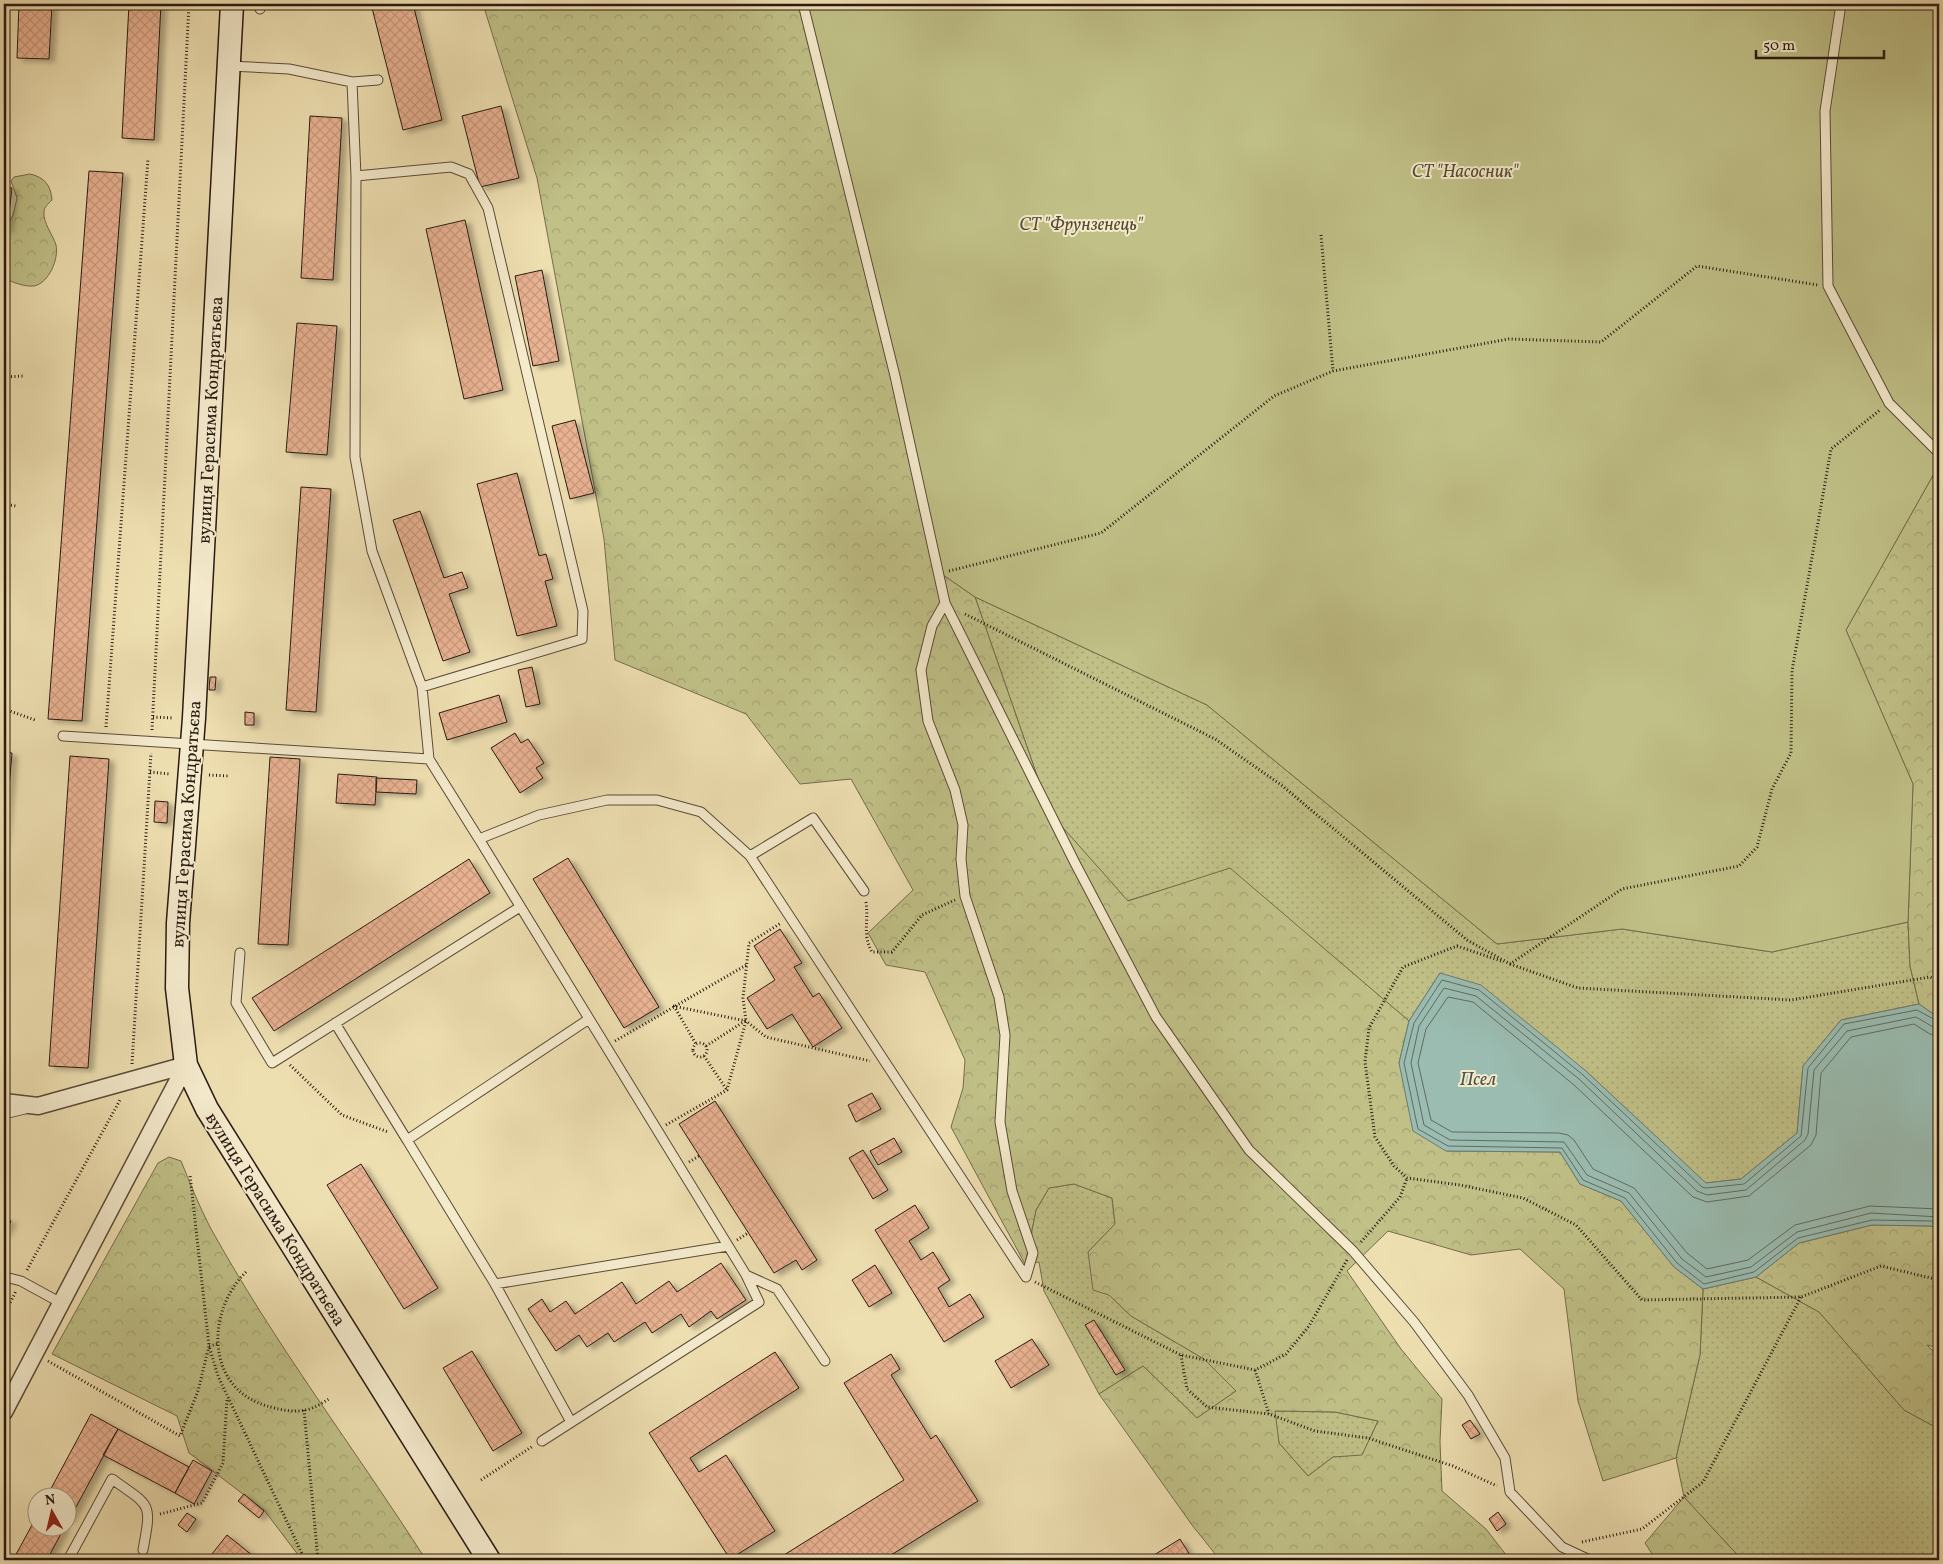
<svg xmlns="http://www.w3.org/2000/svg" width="1943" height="1564" font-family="Vollkorn,serif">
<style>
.grass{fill:url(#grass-dots);stroke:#756d4c}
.forest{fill:url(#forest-crowns);stroke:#756d4c;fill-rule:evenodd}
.garden{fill:#c0c087;stroke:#756d4c}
.water{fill:#9abcb1;stroke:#6d7b71}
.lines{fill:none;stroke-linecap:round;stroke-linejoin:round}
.shore{stroke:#626b61;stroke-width:1}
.building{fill:url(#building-cross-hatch);stroke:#2a1a11;filter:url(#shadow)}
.lane-casing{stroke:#5b4b39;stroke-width:11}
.street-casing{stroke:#5b4b39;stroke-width:19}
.secondary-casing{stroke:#2a1a11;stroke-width:25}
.path{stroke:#2a1a11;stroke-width:3;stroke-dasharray:1 2.5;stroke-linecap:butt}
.lane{stroke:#f4eacc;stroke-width:9}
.street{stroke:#f4eacc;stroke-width:16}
.secondary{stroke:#f4eacc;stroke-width:22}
.labels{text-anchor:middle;stroke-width:4;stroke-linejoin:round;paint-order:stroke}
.park-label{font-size:18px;font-style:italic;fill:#574c34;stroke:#f4eacc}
.street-label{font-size:18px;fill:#2a1a11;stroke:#f4eacc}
.water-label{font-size:19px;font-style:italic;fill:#515349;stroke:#f4eacc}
</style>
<defs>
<pattern id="grass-dots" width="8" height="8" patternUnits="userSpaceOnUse" patternTransform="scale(1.25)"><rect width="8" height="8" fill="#c0c087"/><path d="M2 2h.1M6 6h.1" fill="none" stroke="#a5a474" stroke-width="1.8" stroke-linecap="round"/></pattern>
<pattern id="forest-crowns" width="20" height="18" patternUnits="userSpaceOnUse" patternTransform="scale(1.25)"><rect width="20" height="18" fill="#c0c087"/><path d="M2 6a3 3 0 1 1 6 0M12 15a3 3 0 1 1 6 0" fill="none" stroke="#a5a474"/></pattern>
<pattern id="building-cross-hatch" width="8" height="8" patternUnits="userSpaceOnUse" patternTransform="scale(1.25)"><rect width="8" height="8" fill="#e9b292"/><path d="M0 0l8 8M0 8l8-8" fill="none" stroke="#c8987d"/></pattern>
<filter id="shadow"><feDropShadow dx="5.5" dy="3" stdDeviation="2.5" flood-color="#0004"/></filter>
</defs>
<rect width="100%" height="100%" fill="#eedfb1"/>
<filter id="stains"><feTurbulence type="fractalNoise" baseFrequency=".004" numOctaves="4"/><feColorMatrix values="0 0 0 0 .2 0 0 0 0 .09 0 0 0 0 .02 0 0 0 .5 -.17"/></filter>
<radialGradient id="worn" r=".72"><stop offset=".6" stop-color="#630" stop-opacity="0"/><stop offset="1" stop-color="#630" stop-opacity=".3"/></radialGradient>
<path class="grass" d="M 975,597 L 1207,705 L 1497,944 L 1622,929 L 1772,952 L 1908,922 L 1910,966 L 1919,1004 L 1841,1020 L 1803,1066 L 1797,1133 L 1741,1179 L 1705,1183 L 1586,1071 L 1440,973 L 1409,1021 L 1230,869 L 1127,901 L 1050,813 Z
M 1074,1184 L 1112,1198 L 1115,1224 L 1088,1252 L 1109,1295 L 1131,1316 L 1204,1359 L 1236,1391 L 1197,1418 L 1143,1366 L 1099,1394 L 1044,1291 L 1039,1262 L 1025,1264 L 1036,1210 L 1049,1188 Z
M 1756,1277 L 1819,1312 L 1904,1410 L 1939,1429 L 1939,1560 L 1742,1560 L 1684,1497 L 1676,1458 L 1700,1355 L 1703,1289 Z
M 1274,1411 L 1335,1412 L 1378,1421 L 1362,1456 L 1333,1457 L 1308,1476 L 1279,1443 Z"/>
<path class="forest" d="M 483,4 L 806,4 L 936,570 L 975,597 L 1050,813 L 1128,901 L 1230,868 L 1409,1021 L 1399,1063 L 1447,1151 L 1560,1152 L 1580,1184 L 1621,1201 L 1674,1267 L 1703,1289 L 1700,1355 L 1676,1458 L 1603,1481 L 1578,1401 L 1564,1289 L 1520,1249 L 1471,1255 L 1388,1231 L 1347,1271 L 1401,1349 L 1442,1399 L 1440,1442 L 1442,1491 L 1486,1529 L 1510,1560 L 1220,1560 L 1192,1525 L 1099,1394 L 1143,1366 L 1197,1418 L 1236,1391 L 1204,1359 L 1131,1316 L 1109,1295 L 1093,1290 L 1088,1252 L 1115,1224 L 1112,1198 L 1074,1184 L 1049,1188 L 1036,1210 L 1025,1264 L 951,1127 L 963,1088 L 965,1060 L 925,972 L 886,965 L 868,933 L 913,890 L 851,779 L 800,784 L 746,714 L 615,660 L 604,539 L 537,178 ZM 1275,1411 L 1335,1412 L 1378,1421 L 1362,1455 L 1333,1457 L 1308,1476 L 1279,1443 Z
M 30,174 C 44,177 51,185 52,200 C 48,204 44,207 44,212 C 43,223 53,235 56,245 C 59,259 49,283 34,286 C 24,287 12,282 4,278 L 4,232 L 13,215 L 17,198 L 11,181 L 14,177 Z
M 1936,470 L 1939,471 L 1939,1018 L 1919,1004 L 1910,966 L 1908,922 L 1913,784 L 1846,630 Z
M 169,1157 L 181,1161 C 190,1183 199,1206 210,1227 C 274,1343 355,1449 426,1560 L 302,1560 L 264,1510 L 189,1453 L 177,1416 L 52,1354 L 158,1163 Z
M 1872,1225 L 1931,1226 L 1939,1228 L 1939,1348 L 1927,1345 L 1939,1357 L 1939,1429 L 1904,1410 L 1819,1312 L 1756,1277 L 1799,1243 Z
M 1684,1497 L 1742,1560 L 1656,1560 L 1645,1543 Z"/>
<path class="garden" d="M 806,4 L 1939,4 L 1939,471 L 1936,470 L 1846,630 L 1913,784 L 1908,922 L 1772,952 L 1622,929 L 1497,944 L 1207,705 L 975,597 L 936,570 Z"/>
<path class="water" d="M 1440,973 L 1481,985 L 1586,1071 L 1706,1183 L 1741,1179 L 1797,1133 L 1803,1066 L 1841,1020 L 1919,1004 L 1939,1018 L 1939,1228 L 1931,1226 L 1872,1225 L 1799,1243 L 1756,1277 L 1703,1289 L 1674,1267 L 1621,1201 L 1580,1184 L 1560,1152 L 1446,1151 L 1413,1131 L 1399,1063 L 1409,1021 Z"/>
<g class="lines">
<path class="shore" d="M 1939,1022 L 1917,1010 L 1844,1024 L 1808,1068 L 1801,1136 L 1744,1184 L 1706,1188 L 1702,1187 L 1583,1075 L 1479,990 L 1442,980 L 1414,1023 L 1404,1063 L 1418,1129 L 1448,1146 L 1562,1148 L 1583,1180 L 1625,1198 L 1677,1263 L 1704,1284 L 1754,1272 L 1798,1238 L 1872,1220 L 1931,1221 L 1939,1223
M 1939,1028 L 1933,1027 L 1916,1017 L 1847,1031 L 1814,1070 L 1808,1134 L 1805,1140 L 1746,1190 L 1707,1195 L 1697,1191 L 1579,1079 L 1476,996 L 1444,988 L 1419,1026 L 1411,1063 L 1424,1125 L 1450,1140 L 1564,1142 L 1587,1175 L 1629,1193 L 1682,1259 L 1706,1277 L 1751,1267 L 1797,1232 L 1871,1213 L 1939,1217
M 1939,1036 L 1930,1034 L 1914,1024 L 1851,1037 L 1821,1073 L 1816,1135 L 1811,1145 L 1749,1196 L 1707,1202 L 1693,1197 L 1574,1085 L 1473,1002 L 1448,997 L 1426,1029 L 1418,1063 L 1431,1120 L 1452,1132 L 1559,1133 L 1568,1135 L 1574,1140 L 1593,1169 L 1634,1188 L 1687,1253 L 1707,1269 L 1748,1260 L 1795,1225 L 1870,1206 L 1939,1209"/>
</g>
<path class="building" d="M 19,4 L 52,4 L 49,59 L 17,58 Z
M 129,4 L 161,4 L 154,140 L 122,138 Z
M 371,4 L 413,4 L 442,120 L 403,130 Z
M 501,106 L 519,178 L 480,187 L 462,116 Z
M 310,116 L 342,118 L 333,280 L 301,278 Z
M 89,171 L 123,173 L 82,721 L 48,719 Z
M 4,187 L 12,188 L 7,230 L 4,229 Z
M 465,220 L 503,390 L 464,399 L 426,229 Z
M 542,270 L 559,361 L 533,366 L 515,276 Z
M 297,323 L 337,326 L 327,455 L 286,452 Z
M 575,420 L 594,493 L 570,499 L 552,426 Z
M 517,473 L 539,556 L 546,554 L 553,579 L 545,581 L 557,626 L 517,636 L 477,484 Z
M 301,487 L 331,489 L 316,712 L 286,710 Z
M 420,511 L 444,578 L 462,572 L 468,588 L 449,594 L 470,652 L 443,661 L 393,520 Z
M 532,667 L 540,704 L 526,707 L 518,670 Z
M 210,677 L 216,677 L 215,690 L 209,690 Z
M 499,695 L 507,722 L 447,740 L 439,713 Z
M 245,712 L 254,713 L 254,725 L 245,725 Z
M 515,733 L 521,743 L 528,739 L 544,763 L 536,768 L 543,778 L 520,793 L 491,748 Z
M 4,752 L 12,753 L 4,845 Z
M 70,756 L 109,759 L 88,1068 L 49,1066 Z
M 270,757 L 300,759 L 288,945 L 258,944 Z
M 338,774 L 377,777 L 375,805 L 336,803 Z
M 376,778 L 417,780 L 416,794 L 376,792 Z
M 155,801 L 168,802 L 167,823 L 154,822 Z
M 568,858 L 659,1007 L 624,1028 L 533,879 Z
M 469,859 L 490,893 L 274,1031 L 252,998 Z
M 780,929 L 802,963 L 794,967 L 813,997 L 819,993 L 842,1028 L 813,1047 L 792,1014 L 767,1029 L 747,998 L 775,980 L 754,946 Z
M 872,1093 L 881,1109 L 856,1122 L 848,1105 Z
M 715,1101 L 817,1260 L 802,1270 L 796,1260 L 774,1273 L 679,1124 Z
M 894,1138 L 902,1152 L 878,1165 L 870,1151 Z
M 863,1150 L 888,1190 L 873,1199 L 849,1158 Z
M 361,1164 L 438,1288 L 404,1309 L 327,1185 Z
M 915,1205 L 929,1228 L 909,1241 L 921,1260 L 933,1252 L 950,1280 L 938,1288 L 949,1307 L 970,1294 L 984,1317 L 944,1342 L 875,1230 Z
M 4,1218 L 11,1221 L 4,1235 Z
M 721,1263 L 746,1300 L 717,1319 L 711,1311 L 689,1327 L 681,1314 L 652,1333 L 645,1322 L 614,1342 L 608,1333 L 587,1347 L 579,1335 L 556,1351 L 528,1309 L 542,1299 L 550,1312 L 566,1301 L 575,1314 L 622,1282 L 636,1304 L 669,1281 L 677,1292 Z
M 875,1265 L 892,1293 L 869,1307 L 852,1280 Z
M 1094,1320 L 1125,1370 L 1116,1375 L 1085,1325 Z
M 1032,1339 L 1049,1365 L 1011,1388 L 995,1361 Z
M 472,1351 L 522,1433 L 493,1451 L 443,1368 Z
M 775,1352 L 799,1388 L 690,1458 L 699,1472 L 726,1455 L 775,1531 L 730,1559 L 649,1433 Z
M 891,1354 L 900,1369 L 891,1375 L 931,1439 L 936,1435 L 978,1501 L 883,1560 L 776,1560 L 904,1480 L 844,1383 Z
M 91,1414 L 118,1429 L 68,1522 L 68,1496 L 47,1496 Z
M 1470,1420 L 1480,1434 L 1471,1439 L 1462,1425 Z
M 118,1429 L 189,1467 L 175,1493 L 103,1455 Z
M 193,1460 L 212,1471 L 194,1504 L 175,1493 Z
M 244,1494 L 264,1511 L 259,1518 L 238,1501 Z
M 1498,1512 L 1506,1524 L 1497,1531 L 1489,1519 Z
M 187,1513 L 196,1519 L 187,1532 L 178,1525 Z
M 38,1514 L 38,1526 L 65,1526 L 47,1560 L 13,1560 Z
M 227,1535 L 253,1556 L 250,1560 L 208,1559 Z
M 1180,1539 L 1193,1560 L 1146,1560 Z
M 561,1554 L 565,1560 L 550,1560 Z"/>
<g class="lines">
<g class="lane-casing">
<path id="lane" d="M 803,4 L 895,376 L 945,603 L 1075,863 L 1156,1017 L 1249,1150 L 1353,1251 L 1414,1322 L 1468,1395 L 1505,1458 L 1510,1492 L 1562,1547 L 1590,1560
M 1841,4 L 1825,111 L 1828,286 L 1889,403 L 1939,453
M 260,9 L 261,4
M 229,66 L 289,69 L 352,82 L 356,176 L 355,457 L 372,551 L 422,687 L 429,759
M 352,82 L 378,80
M 356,176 L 451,167 L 469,174 L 488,208 L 583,611 L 582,639 L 422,687
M 945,603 L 932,626 L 921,670 L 928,721 L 955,790 L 963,825 L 961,859 L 965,896 L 999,997 L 1005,1035 L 1000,1122 L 1012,1191 L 1033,1253 L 1026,1277
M 63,736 L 429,759 L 479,839 L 539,815 L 607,800 L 657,800 L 701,812 L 750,856 L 1026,1277
M 479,839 L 746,1275 L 777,1289 L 825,1361
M 750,856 L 813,818 L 864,891
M 240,953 L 236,1003 L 272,1063 L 520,907
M 589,1019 L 407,1140 L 495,1284 L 728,1246
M 335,1023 L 407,1140
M 4,1114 L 25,1109
M 4,1279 L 5,1277 L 21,1281 L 63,1304
M 495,1284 L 571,1422
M 542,1441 L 759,1302 L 746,1275
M 68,1560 L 112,1479 C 151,1507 152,1501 143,1550"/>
</g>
<g class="street-casing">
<path id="street" d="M 4,1102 L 38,1106 L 186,1065
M 4,1412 L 186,1065"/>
</g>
<g class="secondary-casing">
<path id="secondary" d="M 232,4 L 194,718 L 178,923 L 177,988 L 186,1065 L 207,1109 L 489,1560"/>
</g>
<path class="path" d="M 1321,235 L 1333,371
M 4,377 L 23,376
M 4,504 L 16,506
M 949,571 L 1101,533 L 1274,396 L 1333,371 L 1509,339 L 1601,342 L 1697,266 L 1818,285
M 965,614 L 1215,739 L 1280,784 L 1467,940 L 1510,964 L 1622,889 L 1739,866 L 1757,847 L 1772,789 L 1791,753 L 1792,671 L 1831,449 L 1880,410
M 4,709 L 35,720
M 153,717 L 174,718
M 106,727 L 148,159
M 152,730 L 189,4
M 150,772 L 169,774 L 169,776
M 209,775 L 229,776
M 866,902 C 869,923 862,934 872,952 L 892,952 L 922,915 L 955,900
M 1501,961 L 1457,946 L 1403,967 L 1369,1028 L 1365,1062 L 1375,1137 L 1394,1166 L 1407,1178 L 1460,1185 L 1523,1198 L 1576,1225 L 1642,1300 L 1801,1297 L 1881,1266 L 1939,1280
M 1510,964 L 1578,988 L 1791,1000 L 1930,977 L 1939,981
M 673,1006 L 746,1021 L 766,1037 L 870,1061
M 674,1006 L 696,1044
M 615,1041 L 748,964
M693 1050a7 7 0 1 1 14 0a7 7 0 1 1-14 0Z
M 706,1046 L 745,1021
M 704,1056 L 727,1090
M 132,1064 L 151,753
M 290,1065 L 342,1115 L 388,1132
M 666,1125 L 727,1090 L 746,1021 L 743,998 L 749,943 L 781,923
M 689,1162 L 699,1156
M 737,1240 L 748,1233
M 1361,1242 L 1400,1197 L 1407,1178
M 27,1270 L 120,1100
M 246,1272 C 206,1311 205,1388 267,1406 C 277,1409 293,1413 305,1410 C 313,1409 322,1403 329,1399
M 1035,1282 L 1181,1355 L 1255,1370 L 1286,1354 L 1309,1326 L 1347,1260
M 4,1315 L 16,1291
M 217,1344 L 209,1346 L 218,1376 L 305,1560
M 1181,1355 L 1187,1389 L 1207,1407 L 1269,1414 L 1315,1431 L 1368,1438 L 1453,1466 L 1497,1486
M 48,1361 L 180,1436 L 198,1391 L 209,1346 L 190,1175
M 1255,1370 L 1269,1414
M 304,1410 L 318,1560
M 481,1480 L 533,1446
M 160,1514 L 202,1503 L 223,1463 L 227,1399
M 1582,1542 L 1642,1529 L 1703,1482 L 1801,1297"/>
<use href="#lane" class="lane"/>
<use href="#street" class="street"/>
<use href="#secondary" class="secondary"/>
</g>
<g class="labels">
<g class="park-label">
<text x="1465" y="177">СТ "Насосник"</text>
<text x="1081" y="230">СТ "Фрунзенець"</text>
</g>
<g class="street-label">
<text transform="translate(210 420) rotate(-87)" y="6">вулиця Герасима Кондратьєва</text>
<text transform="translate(186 824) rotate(-86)" y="6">вулиця Герасима Кондратьєва</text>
<text transform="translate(276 1219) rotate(58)" y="6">вулиця Герасима Кондратьєва</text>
</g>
<g class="water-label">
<text x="1478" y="1085">Псел</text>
</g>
</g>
<rect width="1943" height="1564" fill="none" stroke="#eedfb1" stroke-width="20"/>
<rect x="5" y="5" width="1933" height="1554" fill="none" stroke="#2a1a11" stroke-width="2.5"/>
<rect x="10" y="10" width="1923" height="1544" fill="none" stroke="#2a1a11"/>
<g transform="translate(52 1512) rotate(352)"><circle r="24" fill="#f4eacc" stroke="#a39781"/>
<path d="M0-4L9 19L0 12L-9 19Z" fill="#8f2418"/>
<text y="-8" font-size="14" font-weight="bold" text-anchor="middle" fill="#2a1a11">N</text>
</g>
<path d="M1756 50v8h128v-8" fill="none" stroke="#2a1a11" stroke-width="2.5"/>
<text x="1763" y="50" font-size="15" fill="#2a1a11" stroke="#f4eacc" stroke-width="4" paint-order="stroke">50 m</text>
<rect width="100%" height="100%" filter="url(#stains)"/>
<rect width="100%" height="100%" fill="url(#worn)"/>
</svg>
